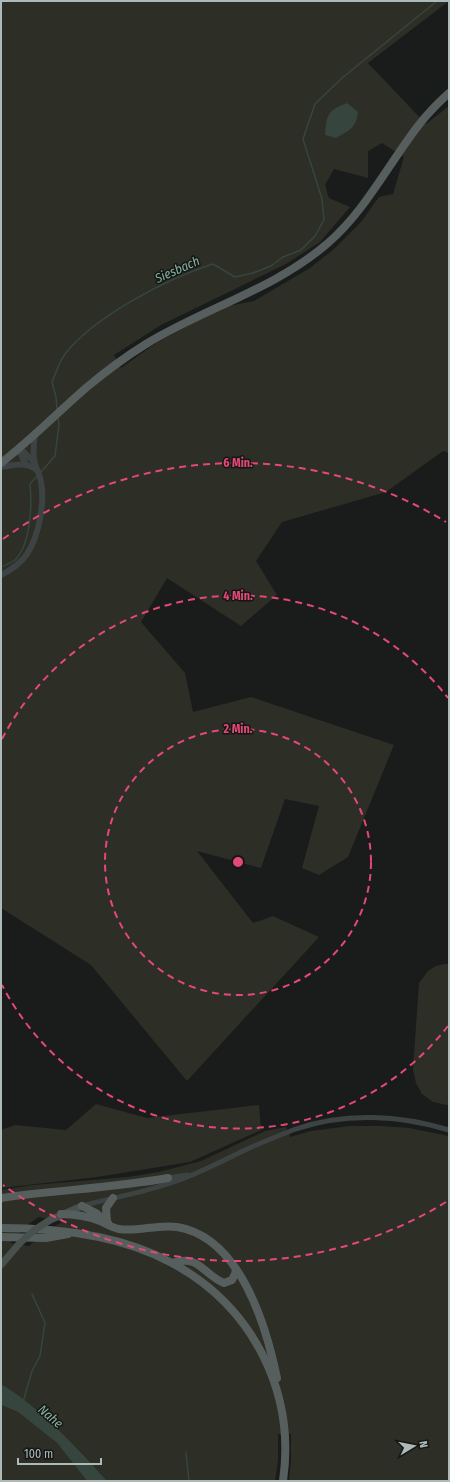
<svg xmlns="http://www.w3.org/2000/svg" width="450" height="1482" font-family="'Fira Sans Condensed',sans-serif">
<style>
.green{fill:#2d2e26;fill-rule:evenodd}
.water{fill:#36463e}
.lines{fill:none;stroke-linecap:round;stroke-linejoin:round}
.stream{stroke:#36463e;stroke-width:1.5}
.minor{stroke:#3d4342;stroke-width:5}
.tertiary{stroke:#3d4342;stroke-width:6}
.secondary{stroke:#49514f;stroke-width:7}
.primary{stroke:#575f5e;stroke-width:8}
.secondary-bridge{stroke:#49514f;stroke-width:7}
.ring{fill:none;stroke:#e54877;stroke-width:2;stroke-dasharray:7 5}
.labels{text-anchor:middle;stroke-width:3;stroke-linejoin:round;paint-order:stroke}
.water-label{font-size:13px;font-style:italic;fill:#88b29d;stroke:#151717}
.centre{fill:#e54877;stroke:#151717;stroke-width:2}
.ring-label{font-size:12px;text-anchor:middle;font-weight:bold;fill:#e54877;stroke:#151717;stroke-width:3;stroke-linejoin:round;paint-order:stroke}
</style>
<rect width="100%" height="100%" fill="#1a1c1c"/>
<path class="green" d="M 1,1 L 449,1 L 368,63 L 426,124 L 449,106 L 449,453 L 443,451 L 386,492 L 282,522 L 256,561 L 277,595 L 241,626 L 167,578 L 141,622 L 185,673 L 193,712 L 251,697 L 394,745 L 348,857 L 319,875 L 302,868 L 319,806 L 285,799 L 261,868 L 197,851 L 253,923 L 273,916 L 319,937 L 187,1081 L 91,965 L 1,908 ZM 382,143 L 404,157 L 393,194 L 379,197 L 361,222 L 334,249 L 310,268 L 254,301 L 224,307 L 193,323 L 156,343 L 121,368 L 114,355 L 161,325 L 286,264 L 320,242 L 350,207 L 329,198 L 325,185 L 334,169 L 368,178 L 368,151 Z
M 444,964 L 449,964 L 449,1105 L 447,1105 L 433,1102 L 422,1094 L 416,1083 L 413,1069 L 419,983 L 428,971 L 436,966 Z
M 96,1104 L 147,1118 L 259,1105 L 261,1130 L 190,1162 L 97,1177 L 1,1188 L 1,1130 L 15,1125 L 66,1130 Z
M 350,1126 L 381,1126 L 409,1128 L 449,1136 L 449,1481 L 289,1481 L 291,1461 L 291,1434 L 278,1434 L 278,1460 L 275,1481 L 107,1481 C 85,1456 63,1433 38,1411 C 26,1401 15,1392 1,1384 L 1,1190 L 33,1185 L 128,1177 L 159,1172 L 201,1161 L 265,1131 L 286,1127 L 290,1137 L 311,1131 ZM 39,1217 L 62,1222 L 45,1232 L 29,1246 L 10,1243 L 27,1225 Z
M 1,1405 L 18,1412 L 57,1443 L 87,1481 L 1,1481 Z"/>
<path class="water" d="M 347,103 L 358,112 C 356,128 350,130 336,138 L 325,135 C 327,114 327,111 347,103 Z
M 1,1384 C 15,1392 26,1401 38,1411 C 63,1433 85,1456 107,1481 L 87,1481 L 57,1443 L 18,1412 L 1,1405 Z"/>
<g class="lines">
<path class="stream" d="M 57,409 L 56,397 L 52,382 C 56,373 59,362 65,354 C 95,316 166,279 213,264 L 235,277 L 253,273 L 271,266 L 283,257 L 301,250 L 315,236 L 324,220 L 322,199 L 303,139 L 315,104 L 342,78 L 437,1
M 41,472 L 55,456 L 59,425 L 58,417
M 1,567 C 5,565 11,563 15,560 C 31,544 32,505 30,484 L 37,476
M 23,1402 L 32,1371 L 40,1356 L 45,1323 L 32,1294
M 186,1452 L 189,1481"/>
<path class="minor" d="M 168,1178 L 187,1175
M 82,1206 C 114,1197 148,1192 179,1180 C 205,1171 229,1157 254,1146 C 268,1140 282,1134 296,1129 C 345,1112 400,1115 449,1130"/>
<path class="tertiary" d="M 18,448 L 24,452 L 34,462
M 18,448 L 26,465
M 1,467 C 15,465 26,461 38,471
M 1,575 C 11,570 21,563 27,554 C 39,536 45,502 41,482 C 40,475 37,470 35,464 C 32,454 34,444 35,433"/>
<path class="secondary" d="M 50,1220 L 82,1206
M 1,1265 L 19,1244"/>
<path class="primary" d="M 1,463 C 31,440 58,412 87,387 C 105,372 125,357 146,344 C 205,308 275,289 328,243 C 365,211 388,165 418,126 C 427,114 438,103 449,93
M 1,1198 C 56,1190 113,1188 168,1178
M 82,1206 L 96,1213 L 108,1223
M 61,1214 C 74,1214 87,1216 100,1221 C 106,1224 113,1228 119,1229 C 137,1232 158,1224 177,1227 C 240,1237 266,1325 277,1378
M 107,1221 L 106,1208 L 113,1198
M 1,1228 C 58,1228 121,1235 172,1263 C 252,1306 296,1391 283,1481
M 1,1237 L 46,1238 L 68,1234
M 172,1263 C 200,1254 202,1274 224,1283 L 232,1280 L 235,1274 L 236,1269"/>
<path class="secondary-bridge" d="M 19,1244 L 33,1231 L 50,1220"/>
</g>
<g class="ring">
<circle cx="238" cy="862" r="133"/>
<path d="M448 1026A266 266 0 0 1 2 985M2 739A266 266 0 0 1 448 698"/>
<path d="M446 1202A399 399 0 0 1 3 1185M3 539A399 399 0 0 1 446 522"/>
</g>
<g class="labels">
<g class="water-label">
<text transform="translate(177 269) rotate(-24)" y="5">Siesbach</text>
<text transform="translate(51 1416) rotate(41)" y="5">Nahe</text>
</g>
</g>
<circle cx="238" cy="862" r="6" class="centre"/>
<g class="ring-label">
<text x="238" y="467">6 Min.</text>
<text x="238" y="600">4 Min.</text>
<text x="238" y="733">2 Min.</text>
</g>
<rect width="450" height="1482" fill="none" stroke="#adbab7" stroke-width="4"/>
<g transform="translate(414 1446) rotate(80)" stroke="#151717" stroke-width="3" paint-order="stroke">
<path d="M0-3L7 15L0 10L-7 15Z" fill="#adbab7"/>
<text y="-6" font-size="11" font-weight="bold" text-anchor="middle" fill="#adbab7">N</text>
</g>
<path d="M18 1458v6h83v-6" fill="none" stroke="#adbab7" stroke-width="2"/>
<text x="24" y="1458" font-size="12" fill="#adbab7" stroke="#151717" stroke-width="3" paint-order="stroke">100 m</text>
</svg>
